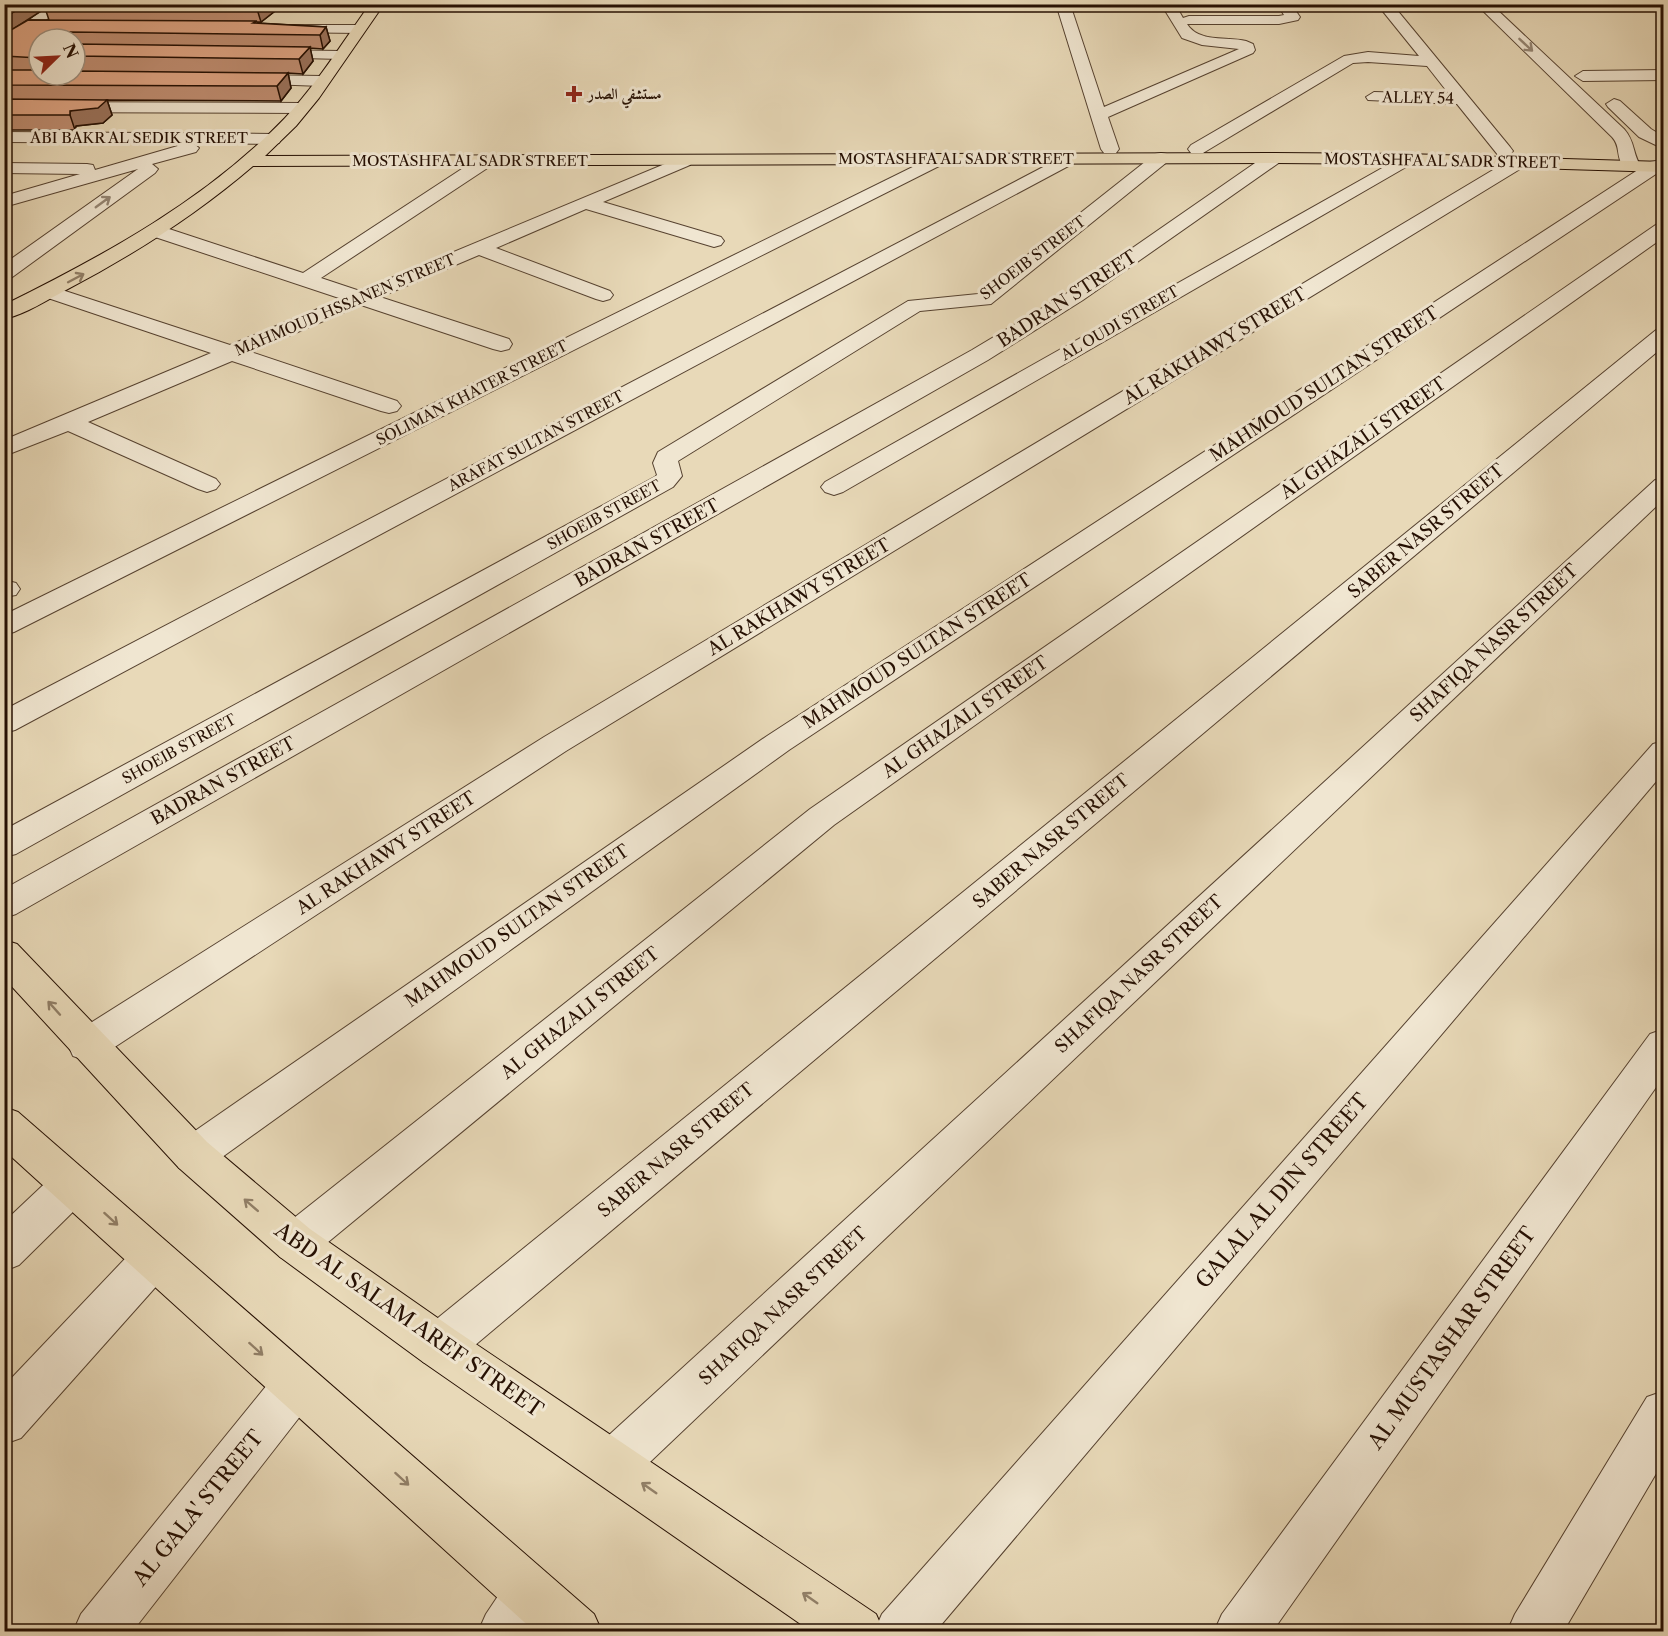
<svg xmlns="http://www.w3.org/2000/svg" width="1668" height="1636" font-family="'Libre Caslon Text',Amiri,serif">
<style>
.lines{fill:none;stroke-linecap:round;stroke-linejoin:round}
.minor-casing{stroke:#564230;stroke-width:2}
.major-casing{stroke:#261003;stroke-width:2}
.minor{fill:#f0e6d1;fill-rule:evenodd}
.major{fill:#e8d9b8;fill-rule:evenodd}
.wall{fill:#bf8d71;stroke:#261003;stroke-width:1.5;fill-rule:evenodd}
.shaded-wall{fill:#9b735c;stroke:#261003;stroke-width:1.5}
.building{fill:#dea483;stroke:#261003;stroke-width:1.5}
.oneway{stroke:#958674}
.oneway2{stroke:#917f67}
.poi-dot{fill:#8f2418;stroke:#f0e6d1;stroke-width:2}
.labels{text-anchor:middle;stroke-width:6;stroke-linejoin:round;paint-order:stroke}
.far-poi-label{font-size:15px;font-weight:bold;fill:#261003;stroke:#f0e6d1;text-anchor:start}
.far-street-label{font-size:15px;fill:#261003;stroke:#f0e6d1}
.street-label{font-size:18px;fill:#261003;stroke:#f0e6d1}
.near-street-label{font-size:21px;fill:#261003;stroke:#f0e6d1}
</style>
<rect width="100%" height="100%" fill="#e8d9b8"/>
<filter id="stains"><feTurbulence type="fractalNoise" baseFrequency=".00333" numOctaves="4"/><feColorMatrix values="0 0 0 0 .2 0 0 0 0 .09 0 0 0 0 .02 0 0 0 .5 -.17"/></filter>
<radialGradient id="worn" r=".72"><stop offset=".6" stop-color="#630" stop-opacity="0"/><stop offset="1" stop-color="#630" stop-opacity=".3"/></radialGradient>
<g class="lines">
<g class="minor-casing">
<path id="minor" d="M 50,4 L 67,4 L 9,48 L 4,49 L 4,38 Z
M 1056,4 L 1070,4 L 1104,107 L 1239,49 L 1202,45 L 1182,38 L 1161,4 L 1175,4 L 1183,18 L 1189,16 L 1279,16 L 1284,15 L 1277,4 L 1291,4 L 1300,17 L 1298,20 L 1279,24 L 1187,24 C 1199,43 1226,36 1246,41 L 1253,44 L 1255,50 L 1253,53 L 1108,117 L 1119,149 L 1116,153 L 1104,153 L 1101,149 Z
M 1377,4 L 1392,4 L 1510,147 L 1513,151 L 1510,155 L 1498,155 L 1457,104 L 1368,100 L 1366,97 L 1374,92 L 1449,94 L 1427,66 L 1368,62 L 1353,63 L 1203,153 L 1191,153 L 1188,149 L 1191,145 L 1344,56 L 1368,52 L 1419,56 Z
M 1476,4 L 1491,4 L 1624,129 C 1636,143 1632,153 1641,166 L 1638,170 L 1626,170 C 1614,156 1622,148 1612,137 Z
M 283,25 L 359,25 L 366,29 L 359,33 L 278,32 L 276,29 L 278,26 Z
M 268,50 L 341,51 L 348,55 L 341,59 L 263,57 L 261,54 Z
M 1664,70 L 1664,80 L 1583,81 L 1575,76 L 1583,71 Z
M 246,75 L 322,76 L 330,81 L 322,86 L 241,83 L 238,80 L 241,77 Z
M 1614,99 L 1620,101 L 1651,129 L 1664,137 L 1664,149 L 1639,137 L 1608,107 L 1606,104 Z
M 4,102 L 302,103 L 310,108 L 302,113 L 4,112 Z
M 4,132 L 273,134 L 279,135 L 281,139 L 279,143 L 273,144 L 193,143 L 199,148 L 196,152 L 152,164 L 158,169 L 155,173 L 11,278 L 4,280 L 4,264 L 138,169 L 4,207 L 4,196 L 80,174 L 4,173 L 4,163 L 87,164 L 93,165 L 95,170 L 188,143 L 4,142 Z
M 1161,153 L 1167,154 L 1170,158 L 1167,162 L 991,304 L 920,311 L 678,461 L 682,476 L 673,487 L 16,854 L 4,857 L 4,830 L 655,477 L 657,475 L 653,463 L 658,452 L 908,301 L 978,294 L 1155,154 Z
M 1274,153 L 1280,154 L 1283,158 L 1280,162 L 1083,300 L 988,360 L 16,914 L 4,918 L 4,889 L 972,350 L 1069,292 L 1268,154 Z
M 939,154 L 945,155 L 948,159 L 945,163 L 14,632 L 4,635 L 4,615 Z
M 1068,154 L 1074,155 L 1077,159 L 1074,163 L 15,730 L 4,733 L 4,710 Z
M 1407,154 L 1413,155 L 1416,159 L 1413,163 L 843,492 L 834,495 L 825,492 L 821,487 L 825,482 Z
M 486,156 L 492,157 L 495,161 L 492,165 L 321,278 L 360,291 L 684,156 L 690,157 L 693,161 L 690,165 L 603,202 L 721,237 L 724,241 L 721,245 L 714,247 L 586,209 L 496,248 L 610,291 L 613,295 L 610,299 L 603,301 L 596,299 L 479,255 L 380,297 L 509,339 L 512,344 L 509,349 L 501,351 L 493,349 L 361,305 L 251,352 L 397,401 L 401,406 L 397,411 L 389,413 L 381,411 L 232,361 L 88,422 L 216,479 L 220,484 L 216,489 L 207,492 L 198,489 L 68,431 L 4,456 L 4,440 L 211,353 L 42,296 L 39,292 L 42,288 L 49,286 L 56,288 L 230,345 L 342,299 L 149,235 L 146,231 L 149,227 L 163,227 L 303,273 L 480,157 Z
M 1519,157 L 1525,158 L 1528,162 L 1525,166 L 566,751 L 101,1056 L 87,1061 L 73,1056 L 68,1045 L 73,1034 L 544,737 L 1513,158 Z
M 1656,161 L 1664,164 L 1662,170 L 789,750 L 207,1168 L 193,1173 L 179,1168 L 173,1155 L 179,1142 L 767,736 L 1650,162 Z
M 1664,222 L 1664,237 L 834,825 L 310,1257 L 295,1263 L 280,1257 L 273,1243 L 280,1229 L 810,809 L 1657,224 Z
M 1664,329 L 1664,346 L 455,1362 L 439,1368 L 423,1362 L 416,1346 L 423,1330 L 1656,330 Z
M 1664,478 L 1664,499 L 631,1480 L 614,1487 L 597,1480 L 590,1463 L 597,1446 L 1655,480 Z
M 4,580 L 16,583 L 20,589 L 16,595 L 4,597 Z
M 1664,741 L 1664,772 L 935,1632 L 874,1632 L 882,1614 L 1653,744 Z
M 1664,1029 L 1664,1076 L 1272,1632 L 1214,1632 L 1222,1614 L 1650,1034 Z
M 72,1166 L 87,1172 L 93,1185 L 87,1198 L 19,1265 L 4,1271 L 4,1222 L 57,1172 Z
M 154,1238 L 169,1244 L 176,1258 L 169,1272 L 21,1438 L 4,1444 L 4,1386 L 139,1244 Z
M 296,1362 L 312,1369 L 319,1385 L 312,1401 L 132,1632 L 73,1632 L 81,1614 L 280,1369 Z
M 1664,1391 L 1664,1460 L 1563,1632 L 1507,1632 L 1515,1614 L 1647,1397 Z
M 530,1567 L 548,1575 L 556,1593 L 548,1611 L 535,1632 L 478,1632 L 486,1614 L 512,1575 Z"/>
</g>
<g class="major-casing">
<path id="major" d="M 370,4 L 384,4 L 319,98 L 296,126 L 265,156 L 1274,153 L 1407,154 L 1664,162 L 1664,172 L 1407,164 L 1274,163 L 253,166 C 196,215 133,255 66,290 C 47,300 26,314 4,319 L 4,305 C 105,255 206,200 285,118 C 317,84 342,43 370,4 Z
M 4,940 L 17,944 L 207,1142 L 310,1229 L 455,1330 L 876,1614 L 884,1632 L 812,1632 L 423,1362 L 280,1257 L 179,1168 L 4,978 Z
M 4,1107 L 18,1112 L 594,1614 L 602,1632 L 535,1632 L 512,1611 L 4,1150 Z"/>
</g>
<use href="#minor" class="minor"/>
<use href="#major" class="major"/>
</g>
<path class="wall" d="M 4,4 L 284,4 L 261,22 L 257,22 L 258,23 L 326,27 L 330,41 L 323,49 L 310,48 L 313,61 L 303,74 L 288,73 L 291,88 L 281,101 L 107,100 L 112,115 L 103,123 L 76,126 L 75,130 L 4,130 ZM 45,8 L 49,20 L 28,20 ZM 39,39 L 75,39 L 75,75 L 39,75 Z"/>
<path class="shaded-wall" d="M 26,4 L 44,4 L 46,8 L 4,35 L 4,18 Z
M 263,4 L 284,4 L 261,22 L 257,9 Z
M 326,27 L 330,41 L 323,49 L 320,35 Z
M 70,32 L 73,39 L 69,39 L 68,34 Z
M 310,47 L 313,61 L 303,74 L 299,59 Z
M 288,73 L 291,88 L 281,101 L 277,86 Z
M 107,100 L 112,115 L 103,123 L 76,126 L 75,130 L 70,115 L 70,111 Z"/>
<path class="building" d="M 4,4 L 26,4 L 4,18 Z
M 48,4 L 263,4 L 257,9 L 45,7 Z
M 28,20 L 257,21 L 253,23 L 326,27 L 320,35 L 70,32 L 68,34 L 69,39 L 39,39 L 39,58 L 4,56 L 4,34 Z
M 75,44 L 310,47 L 299,59 L 75,56 Z
M 4,70 L 39,70 L 39,75 L 75,75 L 75,71 L 288,73 L 277,86 L 4,85 Z
M 4,99 L 107,100 L 98,108 L 70,111 L 70,115 L 4,115 Z"/>
<defs><path id="oneway-shaft" d="M-6 0H5M1.5-3L5.5 0L1.5 3" fill="none" stroke-width="1.6" stroke-linecap="round" stroke-linejoin="round" transform="scale(1.5)"/></defs>
<g class="oneway">
<use href="#oneway-shaft" transform="translate(1526 45) rotate(43)"/>
<use href="#oneway-shaft" transform="translate(103 202) rotate(-36)"/>
</g>
<g class="oneway2">
<use href="#oneway-shaft" transform="translate(76 278) rotate(-28)"/>
<use href="#oneway-shaft" transform="translate(54 1008) rotate(-132)"/>
<use href="#oneway-shaft" transform="translate(251 1205) rotate(-139)"/>
<use href="#oneway-shaft" transform="translate(111 1219) rotate(42)"/>
<use href="#oneway-shaft" transform="translate(256 1349) rotate(42)"/>
<use href="#oneway-shaft" transform="translate(402 1479) rotate(42)"/>
<use href="#oneway-shaft" transform="translate(649 1488) rotate(-145)"/>
<use href="#oneway-shaft" transform="translate(810 1598) rotate(-145)"/>
</g>
<path class="poi-dot" d="M571 85h6v6h6v6h-6v6h-6v-6h-6v-6h6z"/>
<g class="labels">
<g class="far-poi-label">
<text x="588" y="99">مستشفي الصدر</text>
</g>
<g class="far-street-label">
<text transform="translate(1418 98) rotate(1)" y="5">ALLEY 54</text>
<text x="139" y="143">ABI BAKR AL SEDIK STREET</text>
<text x="956" y="164">MOSTASHFA AL SADR STREET</text>
<text x="470" y="166">MOSTASHFA AL SADR STREET</text>
<text transform="translate(1442 161) rotate(1)" y="5">MOSTASHFA AL SADR STREET</text>
<text transform="translate(1033 258) rotate(-37)" y="5">SHOEIB STREET</text>
<text transform="translate(345 305) rotate(-23)" y="5">MAHMOUD HSSANEN STREET</text>
<text transform="translate(1120 323) rotate(-30)" y="5">AL OUDI STREET</text>
<text transform="translate(472 393) rotate(-27)" y="5">SOLIMAN KHATER STREET</text>
<text transform="translate(536 441) rotate(-28)" y="5">ARAFAT SULTAN STREET</text>
<text transform="translate(604 515) rotate(-29)" y="5">SHOEIB STREET</text>
<text transform="translate(179 749) rotate(-29)" y="5">SHOEIB STREET</text>
</g>
<g class="street-label">
<text transform="translate(1067 299) rotate(-33)" y="6">BADRAN STREET</text>
<text transform="translate(1215 346) rotate(-31)" y="6">AL RAKHAWY STREET</text>
<text transform="translate(1324 384) rotate(-33)" y="6">MAHMOUD SULTAN STREET</text>
<text transform="translate(1363 438) rotate(-35)" y="6">AL GHAZALI STREET</text>
<text transform="translate(1426 531) rotate(-40)" y="6">SABER NASR STREET</text>
<text transform="translate(647 543) rotate(-29)" y="6">BADRAN STREET</text>
<text transform="translate(799 597) rotate(-31)" y="6">AL RAKHAWY STREET</text>
<text transform="translate(1494 643) rotate(-43)" y="6">SHAFIQA NASR STREET</text>
<text transform="translate(917 651) rotate(-33)" y="6">MAHMOUD SULTAN STREET</text>
<text transform="translate(965 717) rotate(-35)" y="6">AL GHAZALI STREET</text>
<text transform="translate(223 781) rotate(-29)" y="6">BADRAN STREET</text>
<text transform="translate(1051 841) rotate(-40)" y="6">SABER NASR STREET</text>
<text transform="translate(386 853) rotate(-33)" y="6">AL RAKHAWY STREET</text>
<text transform="translate(517 926) rotate(-35)" y="6">MAHMOUD SULTAN STREET</text>
<text transform="translate(1139 974) rotate(-43)" y="6">SHAFIQA NASR STREET</text>
<text transform="translate(580 1013) rotate(-39)" y="6">AL GHAZALI STREET</text>
<text transform="translate(676 1150) rotate(-40)" y="6">SABER NASR STREET</text>
<text transform="translate(783 1306) rotate(-43)" y="6">SHAFIQA NASR STREET</text>
</g>
<g class="near-street-label">
<text transform="translate(1282 1191) rotate(-49)" y="7">GALAL AL DIN STREET</text>
<text transform="translate(409 1320) rotate(35)" y="7">ABD AL SALAM AREF STREET</text>
<text transform="translate(1452 1338) rotate(-54)" y="7">AL MUSTASHAR STREET</text>
<text transform="translate(198 1508) rotate(-51)" y="7">AL GALA' STREET</text>
</g>
</g>
<rect width="1668" height="1636" fill="none" stroke="#e8d9b8" stroke-width="24"/>
<rect x="6" y="6" width="1656" height="1624" fill="none" stroke="#261003" stroke-width="3"/>
<rect x="12" y="12" width="1644" height="1612" fill="none" stroke="#261003" stroke-width="1.5"/>
<g transform="translate(57 57) rotate(66)"><circle r="28" fill="#f0e6d1" stroke="#9f907f" stroke-width="1.5"/>
<path d="M0-4.5L10 22L0 15L-10 22Z" fill="#8f2418"/>
<text y="-9" font-size="16" font-weight="bold" text-anchor="middle" fill="#261003">N</text>
</g>
<rect width="100%" height="100%" filter="url(#stains)"/>
<rect width="100%" height="100%" fill="url(#worn)"/>
</svg>
